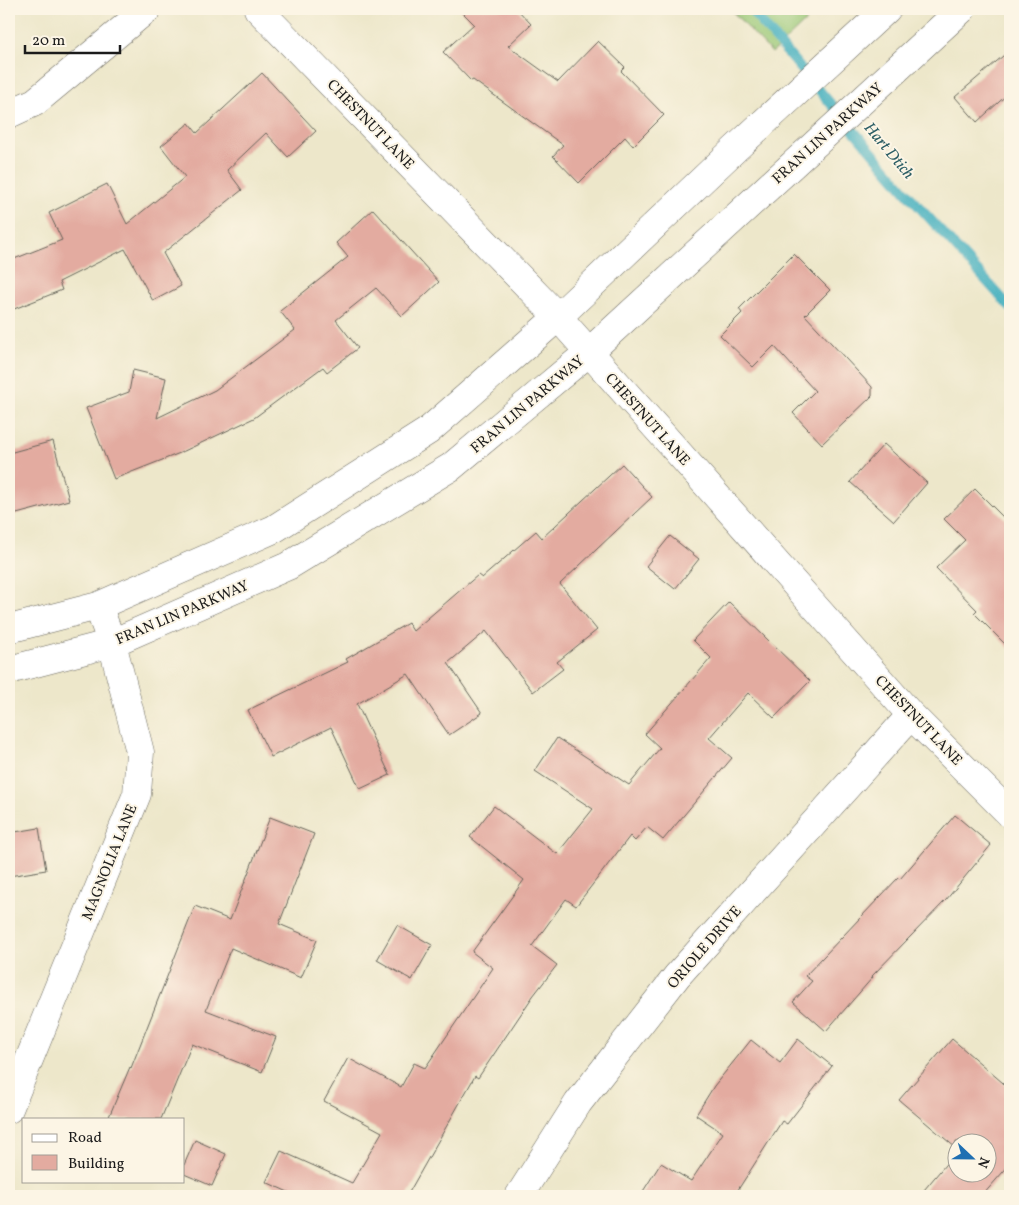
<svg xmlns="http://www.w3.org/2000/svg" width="1019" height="1205" font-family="Vollkorn,serif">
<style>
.green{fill:#9ac876;stroke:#5b7249}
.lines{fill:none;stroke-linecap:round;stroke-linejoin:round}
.stream{stroke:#40aebe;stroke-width:10}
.building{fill:#e3aba0}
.minor-casing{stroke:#656359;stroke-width:29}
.minor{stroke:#fff;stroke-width:28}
.labels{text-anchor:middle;stroke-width:4;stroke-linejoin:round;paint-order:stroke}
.street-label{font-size:15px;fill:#1c1c1c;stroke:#fcf5e5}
.water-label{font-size:16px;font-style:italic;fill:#2c5e65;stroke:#fcf5e5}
</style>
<rect width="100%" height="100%" fill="#fcf5e5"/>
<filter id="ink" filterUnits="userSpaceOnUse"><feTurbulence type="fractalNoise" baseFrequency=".02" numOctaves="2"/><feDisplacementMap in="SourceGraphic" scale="10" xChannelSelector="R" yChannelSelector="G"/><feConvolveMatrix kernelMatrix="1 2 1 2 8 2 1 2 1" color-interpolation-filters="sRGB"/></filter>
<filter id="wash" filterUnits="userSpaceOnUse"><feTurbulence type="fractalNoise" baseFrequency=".0096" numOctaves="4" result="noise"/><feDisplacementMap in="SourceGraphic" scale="20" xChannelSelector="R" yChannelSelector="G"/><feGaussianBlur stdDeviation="1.12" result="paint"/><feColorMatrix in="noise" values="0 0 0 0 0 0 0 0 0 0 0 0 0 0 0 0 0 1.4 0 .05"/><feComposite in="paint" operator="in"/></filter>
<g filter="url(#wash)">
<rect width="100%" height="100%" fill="#ede7ca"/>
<path class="green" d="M 730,9 L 819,9 L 772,53 Z"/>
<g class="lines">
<path class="stream" d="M 750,9 L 912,199 L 1010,307"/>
</g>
<g id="blocks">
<path class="building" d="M 459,9 L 517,9 L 531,24 L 508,46 L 558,82 L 598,41 L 625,67 L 621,71 L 664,115 L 633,146 L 625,137 L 579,183 L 553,156 L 563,145 L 473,80 L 471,81 L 443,52 L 474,24 Z
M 1010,50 L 1010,92 L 977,122 L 955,97 Z
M 262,73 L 316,131 L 288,157 L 266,133 L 227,170 L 242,190 L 163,253 L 181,286 L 153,301 L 125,249 L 59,282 L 62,290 L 9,311 L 9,261 L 62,240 L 49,213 L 107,184 L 127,224 L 185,177 L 161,146 L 189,123 L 197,133 Z
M 373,209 L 439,282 L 402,316 L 376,288 L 336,320 L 358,348 L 327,372 L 323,367 L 254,418 L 180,453 L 114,479 L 86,408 L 129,392 L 133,370 L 166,378 L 157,418 L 215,390 L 295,330 L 280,311 L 348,257 L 336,243 Z
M 794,254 L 830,290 L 805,315 L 872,387 L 872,396 L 822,444 L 793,413 L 815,391 L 774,346 L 753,367 L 720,335 L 742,313 L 739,309 Z
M 53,441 L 69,500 L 9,516 L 9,453 Z
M 884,444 L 927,483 L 894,521 L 850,482 Z
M 622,464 L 652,497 L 560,584 L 597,630 L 557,662 L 563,669 L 533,692 L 486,631 L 448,663 L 482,713 L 449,735 L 408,674 L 357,704 L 390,775 L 360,789 L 331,727 L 271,757 L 248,710 L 348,662 L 346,659 L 408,623 L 413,631 L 478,575 L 482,578 L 536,531 L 542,538 Z
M 975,489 L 1010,524 L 1010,649 L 974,613 L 977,610 L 936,568 L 965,540 L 944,519 Z
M 670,536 L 699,559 L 675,589 L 646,566 Z
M 729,602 L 810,681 L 774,718 L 748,693 L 709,738 L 732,758 L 663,840 L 647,827 L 635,841 L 630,836 L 576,906 L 566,899 L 532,946 L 557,965 L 533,996 L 478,1078 L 475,1076 L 407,1196 L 297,1196 L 266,1182 L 281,1151 L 352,1183 L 382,1132 L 324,1101 L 348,1058 L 401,1087 L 414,1063 L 425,1068 L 493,968 L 472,952 L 524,880 L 470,837 L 494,806 L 557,854 L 593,809 L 535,771 L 557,738 L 629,785 L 660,748 L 645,734 L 711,658 L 693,640 Z
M 955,815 L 991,845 L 946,900 L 872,976 L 873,977 L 826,1031 L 793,1002 L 812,981 L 805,976 L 898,878 L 900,879 Z
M 270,817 L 314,834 L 279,924 L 317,940 L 301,978 L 231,948 L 206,1010 L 276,1037 L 262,1072 L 192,1044 L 161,1119 L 108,1119 L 130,1067 L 131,1068 L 195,906 L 230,920 Z
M 39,828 L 46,870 L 9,876 L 9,833 Z
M 397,925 L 432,945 L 412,980 L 377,960 Z
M 798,1039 L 832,1066 L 787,1124 L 782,1121 L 734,1196 L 640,1196 L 661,1163 L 691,1181 L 723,1133 L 696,1115 L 714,1086 L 751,1040 L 780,1063 Z
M 952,1039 L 1010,1089 L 1010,1164 L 982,1196 L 919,1196 L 956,1152 L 956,1172 L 986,1172 L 986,1142 L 956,1142 L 956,1148 L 899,1100 Z
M 195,1140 L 226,1154 L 212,1186 L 184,1174 L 184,1165 Z"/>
</g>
</g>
<g filter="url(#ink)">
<use href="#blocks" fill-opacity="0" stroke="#656359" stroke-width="1"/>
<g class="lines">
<g class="minor-casing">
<path id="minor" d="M 258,9 L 558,317 L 911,715 L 1010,814
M 9,114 L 35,102 L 147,9
M 9,629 L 98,606 L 274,529 L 428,431 L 558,317 L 735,149 L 887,9
M 9,670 L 112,643 L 288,566 L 451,467 L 589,352 L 962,9
M 9,1109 L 137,794 L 140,752 L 112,643 L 98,606
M 519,1196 L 578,1103 L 677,976 L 911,715"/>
</g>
<use href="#minor" class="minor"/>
</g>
</g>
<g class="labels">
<g class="street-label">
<text transform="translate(371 124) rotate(46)" y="5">CHESTNUT LANE</text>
<text transform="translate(827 133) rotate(-42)" y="5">FRAN LIN PARKWAY</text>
<text transform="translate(527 404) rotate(-40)" y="5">FRAN LIN PARKWAY</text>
<text transform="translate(648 419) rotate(48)" y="5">CHESTNUT LANE</text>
<text transform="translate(182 612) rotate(-23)" y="5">FRAN LIN PARKWAY</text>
<text transform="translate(919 720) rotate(46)" y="5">CHESTNUT LANE</text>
<text transform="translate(109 862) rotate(-68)" y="5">MAGNOLIA LANE</text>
<text transform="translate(704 947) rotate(-49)" y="5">ORIOLE DRIVE</text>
</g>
<g class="water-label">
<text transform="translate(890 150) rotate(50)" y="6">Hart Dtich</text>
</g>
</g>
<rect width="1019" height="1205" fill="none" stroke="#fcf5e5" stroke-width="30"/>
<rect x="22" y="1118" width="162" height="65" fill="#fcf5e5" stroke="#a29e95"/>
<rect x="32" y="1134" width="25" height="8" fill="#ffffff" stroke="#a29e95"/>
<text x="68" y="1142" font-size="15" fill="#1c1c1c">Road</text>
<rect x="32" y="1155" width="25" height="15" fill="#e3aba0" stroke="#a29e95"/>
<text x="68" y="1168" font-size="15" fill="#1c1c1c">Building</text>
<g transform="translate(972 1158) rotate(112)"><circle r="24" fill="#fcf5e5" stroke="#a29e95"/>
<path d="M0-4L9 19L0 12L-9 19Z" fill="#1f6fb2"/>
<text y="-8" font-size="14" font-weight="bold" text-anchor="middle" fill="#1c1c1c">N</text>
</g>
<path d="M25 45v8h95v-8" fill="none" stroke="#1c1c1c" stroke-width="2.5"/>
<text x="32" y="45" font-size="15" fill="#1c1c1c" stroke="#fcf5e5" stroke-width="4" paint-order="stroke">20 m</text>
</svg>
